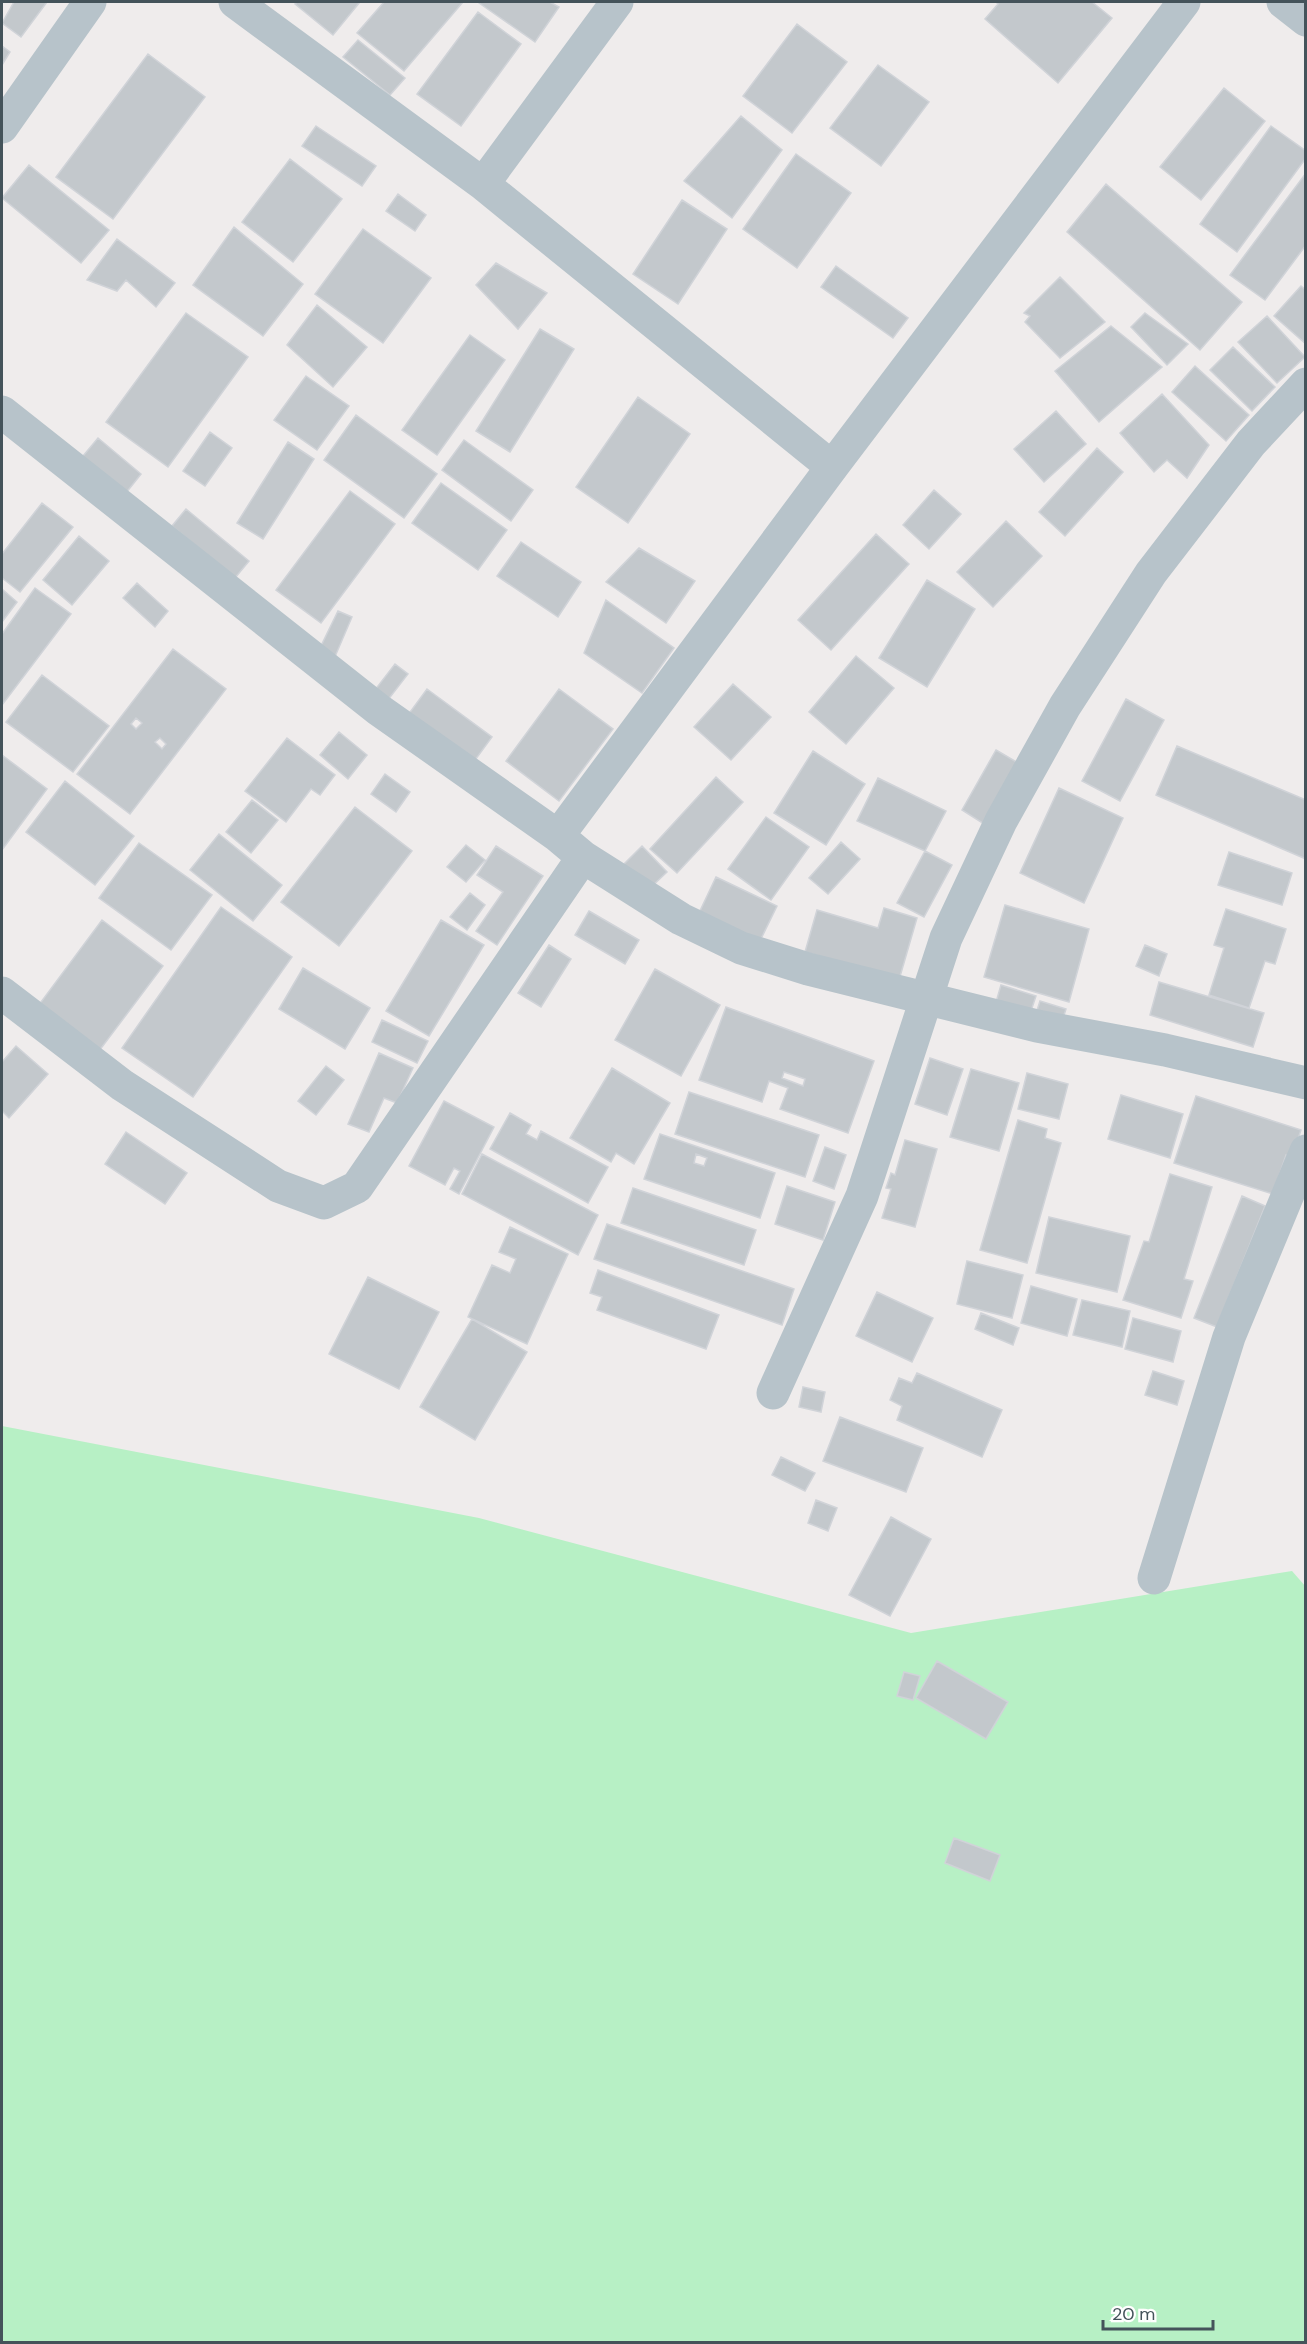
<svg xmlns="http://www.w3.org/2000/svg" width="1307" height="2344" font-family="'DM Sans',sans-serif">
<style>
.green{fill:#b7f0c5}
.building{fill:#c3c8cc;stroke:#d0d3d8;stroke-width:1.5;fill-rule:evenodd}
.lines{fill:none;stroke-linecap:round;stroke-linejoin:round}
.minor{stroke:#b7c3ca;stroke-width:33}
</style>
<rect width="100%" height="100%" fill="#efecec"/>
<path class="green" d="M 2,1426 L 479,1518 L 911,1633 L 1292,1571 L 1306,1587 L 1305,2342 L 2,2342 Z"/>
<path class="building" d="M 14,2 L 47,2 L 21,37 L 2,23 Z
M 297,2 L 360,2 L 333,35 L 295,4 Z
M 384,2 L 463,2 L 404,71 L 357,33 Z
M 480,2 L 550,2 L 559,7 L 535,42 L 479,3 Z
M 996,2 L 1092,2 L 1112,18 L 1058,83 L 985,19 L 998,4 Z
M 478,12 L 521,44 L 461,126 L 417,94 Z
M 797,24 L 847,62 L 792,133 L 743,96 Z
M 358,40 L 405,78 L 390,95 L 343,57 Z
M 2,46 L 10,52 L 2,65 Z
M 148,54 L 205,97 L 113,219 L 56,177 Z
M 878,65 L 929,102 L 881,166 L 830,128 Z
M 1224,88 L 1265,121 L 1201,200 L 1160,167 Z
M 741,116 L 782,150 L 732,218 L 684,181 Z
M 316,126 L 376,166 L 362,186 L 302,146 Z
M 1271,126 L 1306,151 L 1306,158 L 1237,252 L 1200,224 Z
M 796,154 L 851,193 L 797,268 L 743,229 Z
M 290,159 L 342,199 L 293,262 L 242,222 Z
M 29,165 L 109,230 L 81,263 L 2,198 Z
M 1306,173 L 1306,245 L 1265,300 L 1230,275 Z
M 1106,184 L 1242,302 L 1200,350 L 1067,232 Z
M 398,194 L 426,215 L 415,231 L 386,211 Z
M 682,200 L 727,229 L 678,304 L 633,274 Z
M 234,227 L 303,284 L 263,336 L 193,285 Z
M 363,229 L 431,278 L 383,343 L 315,294 Z
M 117,239 L 175,283 L 156,307 L 126,280 L 117,291 L 87,280 Z
M 496,263 L 547,293 L 518,329 L 476,285 Z
M 836,266 L 908,318 L 893,338 L 821,287 Z
M 1060,277 L 1105,322 L 1060,358 L 1025,322 L 1030,316 L 1024,313 Z
M 1301,286 L 1306,290 L 1306,344 L 1274,316 Z
M 317,305 L 367,347 L 333,387 L 287,345 Z
M 186,313 L 248,357 L 168,467 L 106,422 Z
M 1145,313 L 1188,344 L 1167,365 L 1131,327 Z
M 1267,316 L 1305,357 L 1277,383 L 1238,342 Z
M 1111,326 L 1162,367 L 1099,422 L 1055,371 Z
M 540,329 L 574,349 L 510,452 L 476,431 Z
M 470,335 L 505,360 L 437,455 L 402,430 Z
M 1233,347 L 1275,387 L 1252,411 L 1210,370 Z
M 1195,366 L 1249,415 L 1226,441 L 1172,392 Z
M 306,376 L 349,406 L 317,450 L 274,420 Z
M 1162,394 L 1209,445 L 1187,478 L 1167,460 L 1154,472 L 1120,433 Z
M 638,397 L 690,434 L 628,523 L 576,487 Z
M 1056,411 L 1086,444 L 1044,482 L 1014,449 Z
M 356,415 L 437,474 L 404,518 L 324,460 Z
M 210,432 L 232,448 L 205,486 L 183,471 Z
M 98,438 L 141,474 L 122,498 L 78,462 Z
M 464,440 L 533,490 L 511,521 L 442,470 Z
M 288,442 L 314,459 L 263,539 L 237,523 Z
M 1097,448 L 1123,472 L 1065,536 L 1039,512 Z
M 441,483 L 507,530 L 478,570 L 412,523 Z
M 934,490 L 961,514 L 929,549 L 903,525 Z
M 350,491 L 395,524 L 321,623 L 276,590 Z
M 42,503 L 73,527 L 20,592 L 2,578 L 2,554 Z
M 186,509 L 249,561 L 235,578 L 172,526 Z
M 1006,521 L 1042,556 L 993,607 L 957,572 Z
M 876,534 L 909,564 L 831,650 L 798,620 Z
M 79,536 L 109,561 L 72,605 L 43,580 Z
M 521,542 L 581,582 L 558,617 L 497,576 Z
M 639,548 L 695,581 L 666,623 L 606,582 Z
M 927,580 L 975,609 L 927,687 L 879,658 Z
M 137,583 L 168,611 L 155,627 L 123,598 Z
M 35,588 L 71,614 L 2,705 L 2,634 Z
M 2,589 L 17,602 L 2,622 Z
M 606,600 L 674,648 L 642,693 L 584,653 Z
M 338,611 L 352,617 L 334,659 L 319,650 Z
M 173,649 L 226,689 L 130,814 L 77,774 ZM 136,718 L 142,723 L 136,729 L 131,724 ZM 160,738 L 166,744 L 162,749 L 155,742 Z
M 856,656 L 894,688 L 846,744 L 809,712 Z
M 395,664 L 408,674 L 384,705 L 371,695 Z
M 42,675 L 109,726 L 73,772 L 6,722 Z
M 733,684 L 771,717 L 731,760 L 694,727 Z
M 427,689 L 492,737 L 467,771 L 402,723 Z
M 559,689 L 613,729 L 559,801 L 506,761 Z
M 1126,699 L 1164,720 L 1120,801 L 1082,781 Z
M 339,732 L 367,755 L 348,779 L 320,755 Z
M 287,738 L 335,775 L 320,795 L 311,789 L 286,822 L 245,791 Z
M 1177,746 L 1306,800 L 1306,859 L 1156,795 Z
M 996,750 L 1020,764 L 984,824 L 962,810 Z
M 813,751 L 865,784 L 826,845 L 774,813 Z
M 2,755 L 47,789 L 2,850 Z
M 385,774 L 410,792 L 396,812 L 371,794 Z
M 716,777 L 743,802 L 677,873 L 650,849 Z
M 878,778 L 946,811 L 925,851 L 857,821 Z
M 65,781 L 134,836 L 95,885 L 26,832 Z
M 1059,788 L 1123,818 L 1084,903 L 1020,873 Z
M 252,800 L 278,820 L 251,853 L 226,832 Z
M 355,807 L 412,851 L 339,946 L 281,902 Z
M 766,817 L 809,847 L 771,900 L 728,869 Z
M 219,834 L 282,885 L 253,921 L 190,870 Z
M 841,842 L 860,859 L 828,894 L 809,878 Z
M 139,843 L 212,895 L 171,950 L 99,898 Z
M 466,845 L 485,860 L 466,882 L 447,867 Z
M 496,846 L 543,876 L 497,945 L 476,931 L 503,892 L 477,875 Z
M 642,846 L 667,872 L 648,890 L 623,865 Z
M 925,851 L 952,865 L 924,917 L 897,903 Z
M 1229,852 L 1292,873 L 1282,905 L 1218,885 Z
M 716,877 L 777,906 L 759,943 L 699,913 Z
M 470,893 L 485,905 L 467,930 L 450,917 Z
M 1005,905 L 1089,929 L 1069,1002 L 984,977 Z
M 221,907 L 292,957 L 193,1097 L 122,1048 Z
M 884,908 L 917,918 L 899,980 L 805,952 L 817,910 L 878,928 Z
M 1226,909 L 1286,929 L 1275,964 L 1265,961 L 1249,1008 L 1209,995 L 1224,948 L 1214,945 Z
M 589,911 L 639,940 L 625,964 L 575,935 Z
M 102,920 L 163,966 L 99,1051 L 38,1006 Z
M 441,920 L 484,945 L 429,1036 L 386,1011 Z
M 549,945 L 571,959 L 541,1007 L 518,993 Z
M 1145,945 L 1167,954 L 1159,976 L 1136,966 Z
M 303,968 L 370,1008 L 345,1049 L 279,1009 Z
M 655,969 L 720,1005 L 681,1076 L 615,1040 Z
M 1159,982 L 1264,1013 L 1253,1047 L 1150,1015 Z
M 1001,985 L 1036,996 L 1028,1020 L 994,1009 Z
M 1040,1001 L 1066,1009 L 1060,1028 L 1034,1020 Z
M 726,1007 L 874,1061 L 848,1133 L 780,1109 L 788,1088 L 769,1081 L 762,1102 L 699,1080 ZM 784,1072 L 805,1079 L 803,1086 L 782,1078 Z
M 382,1020 L 428,1041 L 417,1063 L 372,1042 Z
M 16,1046 L 48,1074 L 9,1118 L 2,1111 L 2,1062 Z
M 379,1053 L 413,1068 L 397,1103 L 384,1098 L 369,1132 L 348,1124 Z
M 930,1058 L 963,1069 L 947,1115 L 915,1104 Z
M 326,1066 L 344,1080 L 316,1115 L 298,1101 Z
M 612,1068 L 670,1103 L 634,1164 L 616,1153 L 611,1162 L 570,1138 Z
M 971,1069 L 1019,1083 L 999,1151 L 950,1137 Z
M 1027,1073 L 1068,1084 L 1059,1119 L 1018,1109 Z
M 689,1092 L 819,1135 L 805,1177 L 675,1134 Z
M 1121,1095 L 1183,1114 L 1170,1158 L 1108,1139 Z
M 1196,1096 L 1301,1130 L 1292,1157 L 1286,1155 L 1273,1194 L 1174,1163 Z
M 444,1101 L 494,1127 L 459,1194 L 450,1189 L 460,1171 L 454,1168 L 445,1185 L 409,1166 Z
M 510,1113 L 531,1125 L 526,1134 L 537,1140 L 541,1131 L 608,1167 L 588,1203 L 490,1149 Z
M 1018,1120 L 1047,1129 L 1045,1138 L 1061,1143 L 1027,1263 L 980,1250 Z
M 126,1132 L 187,1173 L 165,1204 L 105,1164 Z
M 660,1134 L 775,1173 L 760,1218 L 644,1179 ZM 696,1154 L 707,1158 L 704,1166 L 694,1163 Z
M 905,1140 L 937,1149 L 915,1227 L 882,1218 L 891,1189 L 886,1188 L 891,1173 L 895,1175 Z
M 825,1147 L 846,1155 L 834,1189 L 813,1181 Z
M 482,1154 L 598,1215 L 578,1255 L 462,1194 Z
M 1170,1174 L 1212,1187 L 1184,1279 L 1193,1281 L 1181,1318 L 1123,1300 L 1144,1241 L 1149,1242 Z
M 787,1186 L 835,1202 L 823,1240 L 775,1224 Z
M 633,1188 L 756,1230 L 744,1265 L 621,1223 Z
M 1242,1196 L 1265,1206 L 1217,1327 L 1194,1318 Z
M 1049,1217 L 1130,1236 L 1117,1292 L 1036,1273 Z
M 607,1224 L 794,1289 L 782,1325 L 594,1259 Z
M 510,1227 L 568,1254 L 527,1344 L 468,1317 L 492,1265 L 510,1273 L 516,1259 L 499,1252 Z
M 967,1261 L 1023,1275 L 1012,1318 L 957,1304 Z
M 598,1270 L 719,1315 L 706,1349 L 597,1310 L 602,1297 L 590,1293 Z
M 368,1277 L 439,1312 L 399,1389 L 329,1354 Z
M 1031,1286 L 1077,1299 L 1067,1336 L 1021,1323 Z
M 877,1292 L 933,1318 L 912,1362 L 856,1336 Z
M 1082,1300 L 1130,1311 L 1122,1347 L 1073,1335 Z
M 981,1313 L 1019,1328 L 1013,1345 L 975,1329 Z
M 1133,1318 L 1181,1331 L 1173,1362 L 1125,1349 Z
M 472,1319 L 527,1352 L 475,1440 L 420,1407 Z
M 1153,1371 L 1184,1381 L 1177,1405 L 1145,1395 Z
M 917,1373 L 1002,1410 L 982,1457 L 897,1420 L 902,1406 L 890,1400 L 899,1378 L 912,1383 Z
M 803,1387 L 825,1392 L 821,1412 L 799,1407 Z
M 840,1417 L 923,1448 L 906,1492 L 823,1461 Z
M 781,1457 L 815,1473 L 805,1491 L 772,1475 Z
M 816,1500 L 837,1508 L 828,1531 L 808,1523 Z
M 891,1517 L 931,1539 L 890,1616 L 849,1595 Z
M 937,1661 L 1008,1702 L 986,1739 L 916,1698 Z
M 904,1672 L 920,1676 L 913,1700 L 897,1696 Z
M 954,1838 L 1000,1855 L 990,1881 L 945,1863 Z"/>
<g class="lines">
<path class="minor" d="M 235,2 L 483,184 L 832,467
M 1283,2 L 1306,20
M 2,127 L 90,2
M 483,184 L 617,2
M 2,412 L 379,710 L 558,836 L 583,857 L 681,919 L 741,948 L 808,969 L 1037,1026 L 1165,1050 L 1306,1083
M 558,836 L 832,467 L 1184,2
M 2,993 L 122,1085 L 278,1186 L 324,1203 L 357,1187 L 583,857
M 773,1393 L 862,1196 L 946,938 L 1001,821 L 1065,706 L 1151,573 L 1251,443 L 1306,384
M 1154,1578 L 1229,1337 L 1306,1151"/>
</g>
<rect width="1307" height="2344" fill="none" stroke="#44535a" stroke-width="6"/>
<path d="M1103 2320v9h110v-9" fill="none" stroke="#44535a" stroke-width="3"/>
<text x="1112" y="2320" font-size="18" fill="#44535a" stroke="#ffffff" stroke-width="4.5" paint-order="stroke">20 m</text>
</svg>
